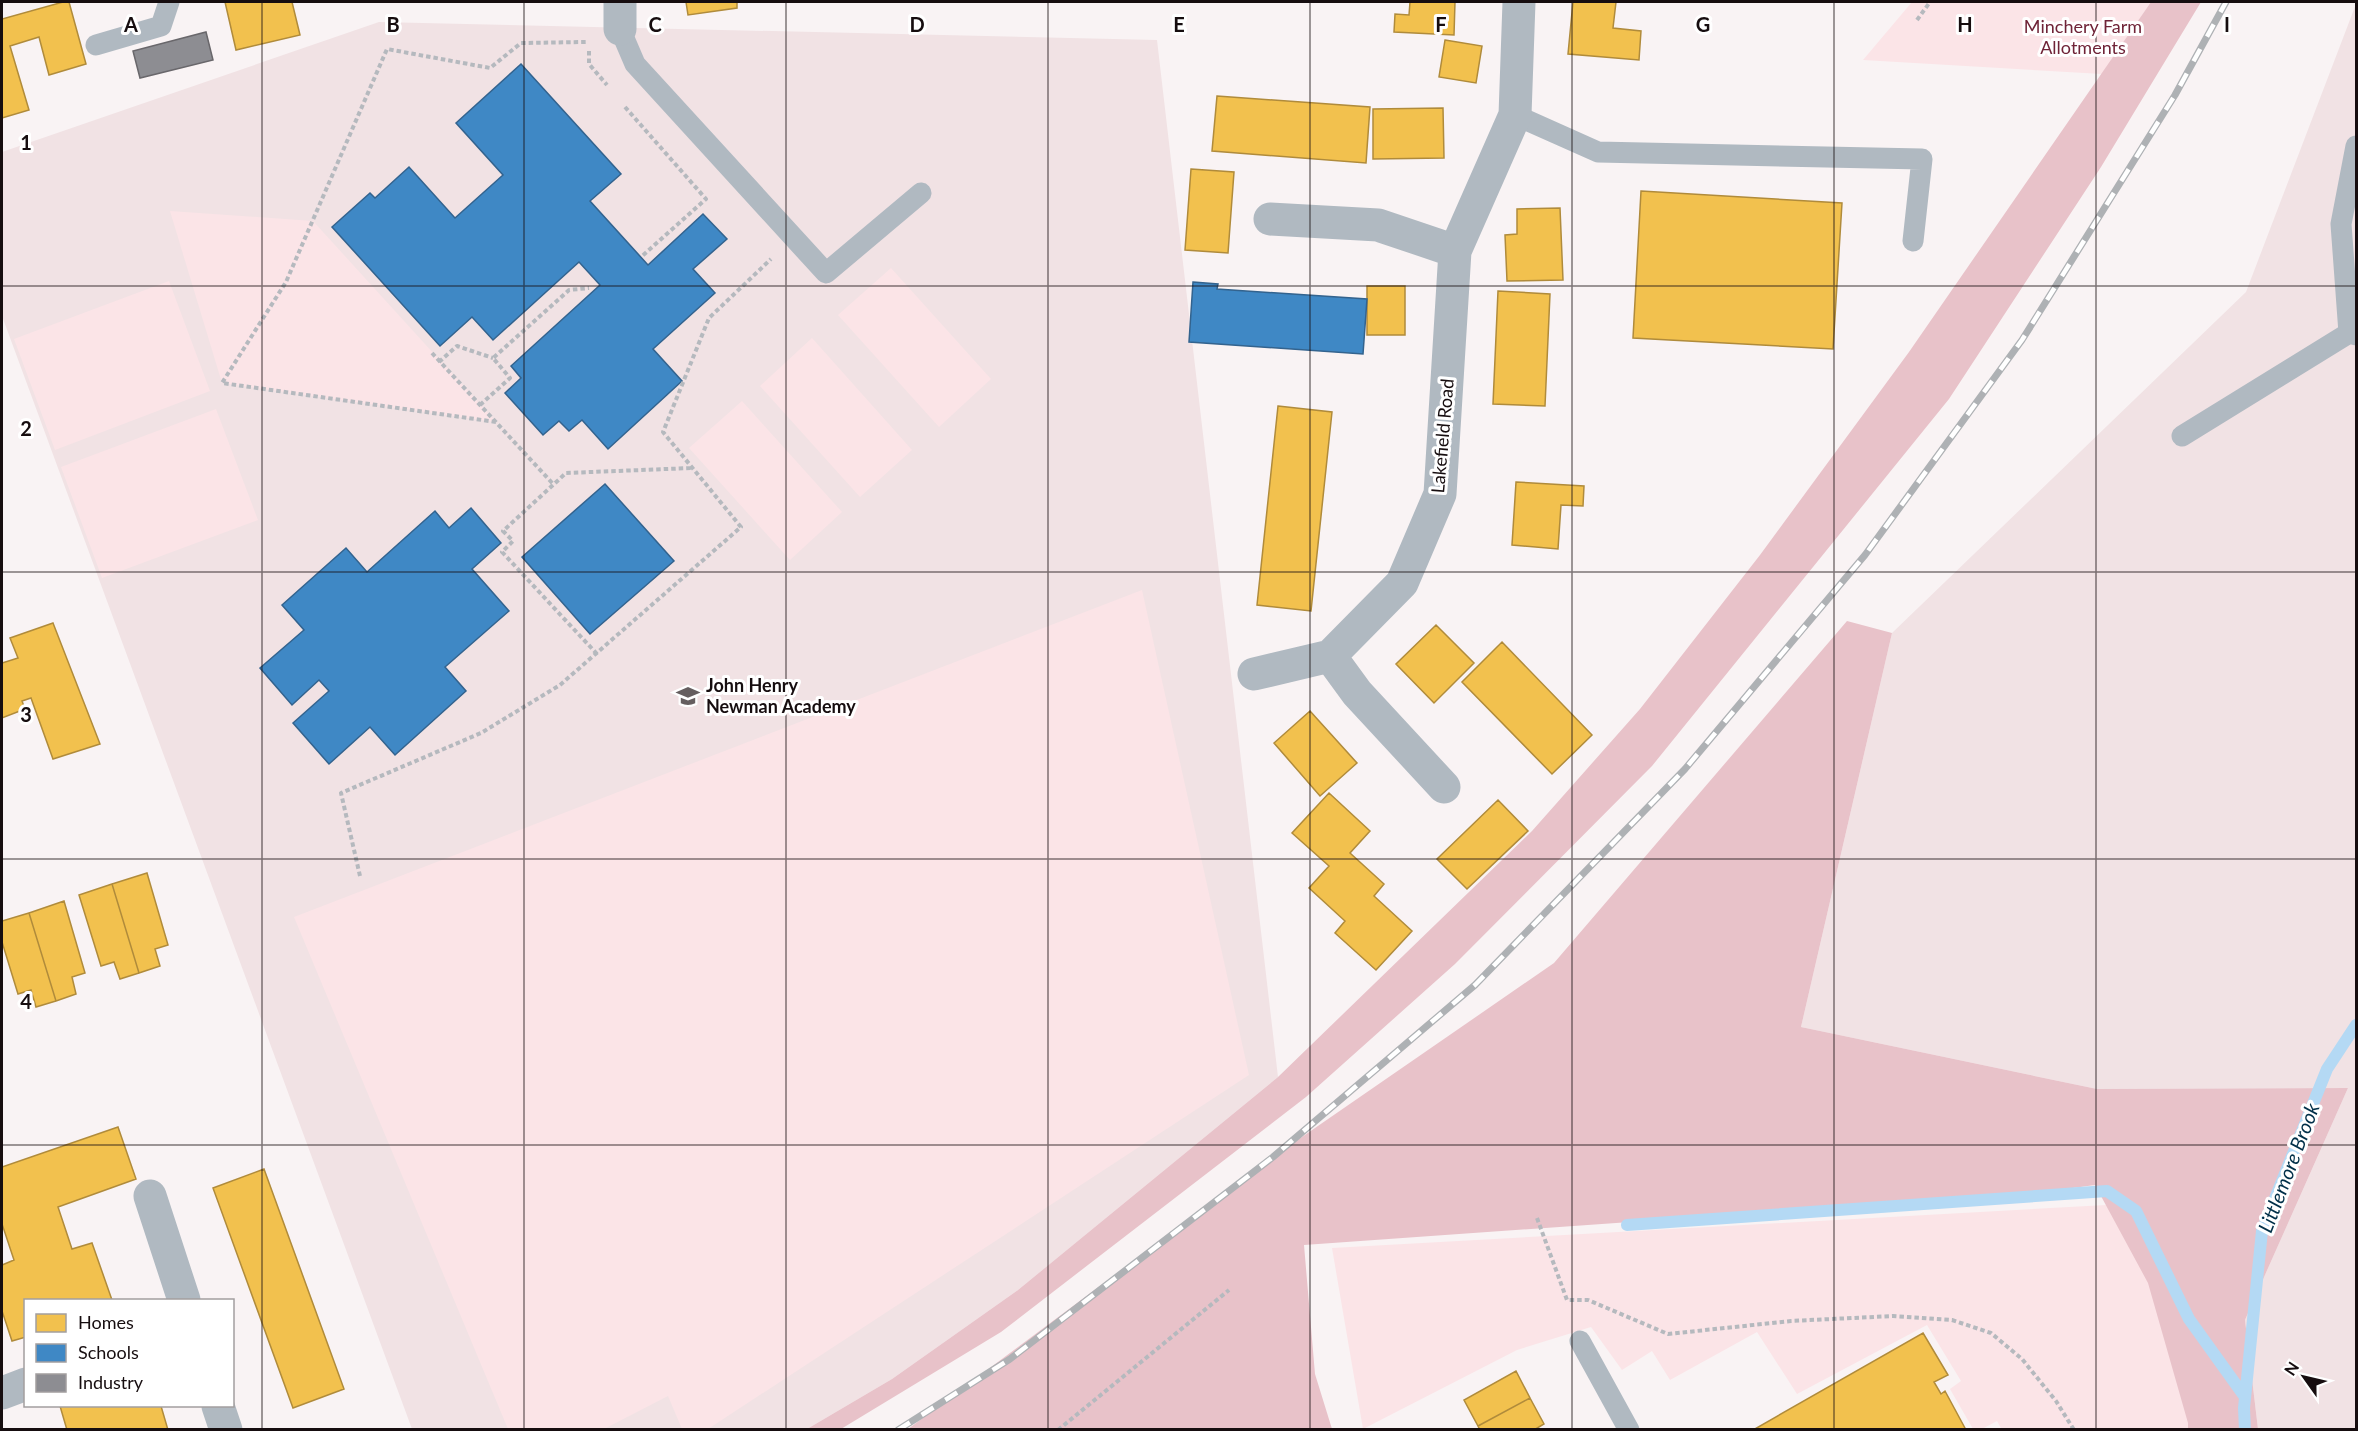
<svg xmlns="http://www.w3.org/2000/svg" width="2358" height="1431" font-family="Lato,sans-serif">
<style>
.built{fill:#f1e2e4}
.green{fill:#fbe4e7}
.forest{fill:#e8c2c9}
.homes{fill:#f2c14e;stroke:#b08b3b;stroke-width:1.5}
.schools{fill:#3f88c5;stroke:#33638e;stroke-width:1.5}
.industry{fill:#8d8d92;stroke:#69676b;stroke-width:1.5}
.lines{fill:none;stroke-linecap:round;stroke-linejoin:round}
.stream{stroke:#b4d9f4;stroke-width:12}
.path{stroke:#b5b9be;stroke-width:4;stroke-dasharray:4.5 3;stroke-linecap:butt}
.lane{stroke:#b0b9c1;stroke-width:21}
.street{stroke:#b0b9c1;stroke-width:33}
.rail-casing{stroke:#aeb1b4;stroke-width:7}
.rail{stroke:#fff;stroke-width:4.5;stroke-dasharray:14;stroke-linecap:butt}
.grid{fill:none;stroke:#160d0f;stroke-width:1.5;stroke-opacity:0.55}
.labels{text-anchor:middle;stroke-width:6;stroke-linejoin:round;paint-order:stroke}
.park-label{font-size:18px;fill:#6f2337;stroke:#fff}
.street-label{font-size:18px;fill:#160d0f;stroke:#fff}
.poi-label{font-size:18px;font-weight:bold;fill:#160d0f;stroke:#fff;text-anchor:start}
.water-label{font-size:20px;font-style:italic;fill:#002f48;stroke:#fff}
.grid-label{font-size:20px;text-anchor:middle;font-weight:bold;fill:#160d0f;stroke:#fff;stroke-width:6;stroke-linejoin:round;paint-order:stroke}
</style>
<rect width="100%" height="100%" fill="#f9f3f4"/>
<path class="built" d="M 2356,4 L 2356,1429 L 2258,1429 L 2245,1320 L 2348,1088 L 2097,1089 L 1801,1027 L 1892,633 L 2246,292 Z
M 379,22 L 1157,40 L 1278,1077 L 1018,1290 L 892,1379 L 807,1429 L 412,1429 L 2,316 L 2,152 Z"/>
<path class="green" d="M 1912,2 L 2151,2 L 2102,74 L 1863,60 Z
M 170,211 L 313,221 L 496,422 L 222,383 Z
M 891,268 L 991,379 L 939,427 L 838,315 Z
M 169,281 L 210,391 L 55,450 L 14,339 Z
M 812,338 L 912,450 L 860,497 L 760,386 Z
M 742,401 L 842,512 L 790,560 L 689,448 Z
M 216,409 L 258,520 L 102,578 L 61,467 Z
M 1142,590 L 1249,1075 L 708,1429 L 682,1429 L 668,1396 L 604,1429 L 508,1429 L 294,917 Z
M 2106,1205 L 2144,1245 L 2202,1429 L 2002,1430 L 1997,1421 L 1982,1429 L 1973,1429 L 1950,1389 L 1961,1381 L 1927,1325 L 1797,1394 L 1757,1332 L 1670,1380 L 1652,1351 L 1622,1370 L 1591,1327 L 1517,1350 L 1363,1429 L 1332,1248 Z"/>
<path class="forest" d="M 2151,2 L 2201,2 L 2101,167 L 1949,399 L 1652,766 L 1455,964 L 1306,1097 L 1001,1332 L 841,1429 L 807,1429 L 892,1379 L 1018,1290 L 1278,1077 L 1532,831 L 1640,709 L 1760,555 L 1909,352 Z
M 1847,621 L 1892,633 L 1801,1027 L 2097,1089 L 2348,1088 L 2245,1320 L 2258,1429 L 2188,1429 L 2188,1423 L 2148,1283 L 2095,1185 L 1910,1210 L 1701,1217 L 1304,1245 L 1315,1374 L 1332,1429 L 908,1429 L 1273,1157 L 1554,963 Z"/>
<path class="homes" d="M 63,2 L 69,2 L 86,64 L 49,75 L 39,37 L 10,46 L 29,110 L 2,118 L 2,19 Z
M 225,2 L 292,2 L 300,35 L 236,50 Z
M 686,2 L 737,2 L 737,8 L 688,15 Z
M 1410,2 L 1455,2 L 1454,35 L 1394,32 L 1395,14 L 1409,15 Z
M 1573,2 L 1616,2 L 1613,28 L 1641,31 L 1639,60 L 1568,54 Z
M 1445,40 L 1482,46 L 1476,83 L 1439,77 Z
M 1217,96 L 1370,107 L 1366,163 L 1212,151 Z
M 1443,108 L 1444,158 L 1373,159 L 1373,109 Z
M 1191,169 L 1234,172 L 1228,253 L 1185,250 Z
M 1641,191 L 1842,203 L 1833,349 L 1633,338 Z
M 1560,208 L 1563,280 L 1507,281 L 1505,235 L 1517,234 L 1517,209 Z
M 1367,286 L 1405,286 L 1405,335 L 1367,335 Z
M 1498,291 L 1550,294 L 1545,406 L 1493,404 Z
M 1278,406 L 1332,412 L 1311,611 L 1257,605 Z
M 1516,482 L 1584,486 L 1583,506 L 1561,505 L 1558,549 L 1512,545 Z
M 53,623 L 100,744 L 53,759 L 31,698 L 22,701 L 25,709 L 2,718 L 2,663 L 18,658 L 10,638 Z
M 1436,625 L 1474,663 L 1434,703 L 1396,664 Z
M 1502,642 L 1592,735 L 1552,774 L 1462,682 Z
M 1310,711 L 1357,763 L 1320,796 L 1274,743 Z
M 1329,793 L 1370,831 L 1350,853 L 1384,884 L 1374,896 L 1412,931 L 1376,970 L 1335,933 L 1345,921 L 1309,888 L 1329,866 L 1292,833 Z
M 1498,800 L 1528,831 L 1467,889 L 1437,859 Z
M 147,873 L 168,945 L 155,949 L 160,966 L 139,973 L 112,884 Z
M 112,884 L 139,973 L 120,979 L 114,962 L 101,966 L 79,895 Z
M 64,901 L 85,973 L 72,977 L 76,994 L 56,1001 L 29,913 Z
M 29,913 L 56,1001 L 36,1007 L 31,990 L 18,994 L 2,942 L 2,921 Z
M 118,1127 L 136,1179 L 58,1207 L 72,1249 L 92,1243 L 112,1300 L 26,1300 L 26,1337 L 12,1341 L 2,1311 L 2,1265 L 14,1260 L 2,1224 L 2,1167 Z
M 264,1169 L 344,1389 L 293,1408 L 213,1188 Z
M 1923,1333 L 1948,1375 L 1934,1382 L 1941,1394 L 1945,1391 L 1966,1430 L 1753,1430 Z
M 1516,1371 L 1530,1398 L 1478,1426 L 1464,1400 Z
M 1530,1398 L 1544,1424 L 1534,1430 L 1480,1430 L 1478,1426 Z
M 60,1406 L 161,1406 L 168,1430 L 67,1430 Z"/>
<path class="schools" d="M 521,64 L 621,174 L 590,201 L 648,265 L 703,214 L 727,239 L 693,269 L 715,293 L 653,349 L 682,381 L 608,449 L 582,420 L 569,431 L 559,421 L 543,435 L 505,393 L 521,378 L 511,366 L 600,285 L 579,262 L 493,340 L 472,317 L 440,346 L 332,227 L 370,193 L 375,198 L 409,167 L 455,218 L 503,175 L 456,123 Z
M 1193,282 L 1218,284 L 1217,289 L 1367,299 L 1363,354 L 1189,342 Z
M 605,484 L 674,561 L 590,634 L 522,557 Z
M 471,508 L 501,543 L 472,569 L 509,611 L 445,667 L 466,691 L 395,755 L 370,727 L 329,764 L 293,723 L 329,691 L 319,680 L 292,705 L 260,668 L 304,630 L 282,605 L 346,548 L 367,572 L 435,511 L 449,528 Z"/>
<path class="industry" d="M 206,32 L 213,60 L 140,78 L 133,51 Z"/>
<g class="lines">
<path class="stream" d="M 1627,1225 L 2107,1191 L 2136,1211 L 2189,1319 L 2245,1397
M 2245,1430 L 2244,1408 L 2262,1231 L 2327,1069 L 2356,1025"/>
<path class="path" d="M 1917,20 L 1930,2
M 589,51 L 589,64 L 607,85
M 625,107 L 706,199 L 641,257
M 432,353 L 554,485
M 439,362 L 457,346 L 493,358
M 480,405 L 510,378 L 493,358 L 569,290 L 589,288
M 496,422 L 222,383 L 286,282 L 387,49 L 490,68 L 521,43 L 586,42
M 597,654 L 502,552 L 513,541 L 503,531 L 566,473 L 692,468
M 360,876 L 341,793 L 481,733 L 560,685 L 741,527 L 663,432 L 709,318 L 771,259
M 1537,1218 L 1567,1300 L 1588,1300 L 1668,1334 L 1791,1321 L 1893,1316 L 1952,1320 L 1991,1333 L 2022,1359 L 2056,1401 L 2074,1430
M 1058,1430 L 1229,1290"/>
<path class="lane" d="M 620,29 L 635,64 L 826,273 L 921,193
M 96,45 L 161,26 L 169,2
M 1515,115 L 1598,152 L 1922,159 L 1913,241
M 2349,333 L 2341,224 L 2356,146
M 2182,436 L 2349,333 L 2356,335
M 1580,1341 L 1629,1430"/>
<path class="street" d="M 620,2 L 620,29
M 1270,219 L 1378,225 L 1455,251
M 1330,656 L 1357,693 L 1444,787
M 1254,674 L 1330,656 L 1402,583 L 1440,494 L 1455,251 L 1515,115 L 1519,2
M 150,1196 L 184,1300
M 2,1393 L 26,1384
M 218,1406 L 226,1430"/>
<g class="rail-casing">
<path id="rail" d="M 898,1430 L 1010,1359 L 1273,1157 L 1475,985 L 1685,769 L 1865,555 L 2022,340 L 2175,95 L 2226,2"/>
</g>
<use href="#rail" class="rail"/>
</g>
<path class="grid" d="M 262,2 L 262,1430M 524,2 L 524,1430M 786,2 L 786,1430M 1048,2 L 1048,1430M 1310,2 L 1310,1430M 1572,2 L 1572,1430M 1834,2 L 1834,1430M 2096,2 L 2096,1430M 2,286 L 2356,286M 2,572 L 2356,572M 2,859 L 2356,859M 2,1145 L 2356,1145"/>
<defs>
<g id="school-bare" transform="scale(1.8)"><path d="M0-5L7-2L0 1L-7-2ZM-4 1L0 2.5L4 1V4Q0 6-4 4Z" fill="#655e5f" stroke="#fff" stroke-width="2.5" paint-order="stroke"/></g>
</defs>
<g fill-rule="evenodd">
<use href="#school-bare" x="688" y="696"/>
</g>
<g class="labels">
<g class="park-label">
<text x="2083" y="33">Minchery Farm<tspan x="2083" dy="21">Allotments</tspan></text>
</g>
<g class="street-label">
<text transform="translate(1443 436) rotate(-85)" y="6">Lakefield Road</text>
</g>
<g class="poi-label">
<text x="706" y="692">John Henry<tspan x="706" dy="21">Newman Academy</tspan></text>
</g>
<g class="water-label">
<text transform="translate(2289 1168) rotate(-69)" y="7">Littlemore Brook</text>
</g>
</g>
<g class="grid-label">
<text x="131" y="32">A</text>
<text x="393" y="32">B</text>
<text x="655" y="32">C</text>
<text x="917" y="32">D</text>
<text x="1179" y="32">E</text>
<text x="1441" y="32">F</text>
<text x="1703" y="32">G</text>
<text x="1965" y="32">H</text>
<text x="2227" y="32">I</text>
<text x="26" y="150">1</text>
<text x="26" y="436">2</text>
<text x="26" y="722">3</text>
<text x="26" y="1009">4</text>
</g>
<rect width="2358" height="1431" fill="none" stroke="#160d0f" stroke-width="6"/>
<rect x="24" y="1299" width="210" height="108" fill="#ffffff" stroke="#a29e9f" stroke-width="1.5"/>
<rect x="36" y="1314" width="30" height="18" fill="#f2c14e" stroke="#a29e9f" stroke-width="1.5"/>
<text x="78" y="1329" font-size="18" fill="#160d0f">Homes</text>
<rect x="36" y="1344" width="30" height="18" fill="#3f88c5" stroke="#a29e9f" stroke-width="1.5"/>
<text x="78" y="1359" font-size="18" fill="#160d0f">Schools</text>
<rect x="36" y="1374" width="30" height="18" fill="#8d8d92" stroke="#a29e9f" stroke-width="1.5"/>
<text x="78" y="1389" font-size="18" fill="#160d0f">Industry</text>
<g transform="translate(2304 1377) rotate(304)" stroke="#ffffff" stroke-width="4.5" paint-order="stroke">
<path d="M0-4.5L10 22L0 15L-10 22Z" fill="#160d0f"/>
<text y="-9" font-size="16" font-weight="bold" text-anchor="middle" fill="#160d0f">N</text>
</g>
</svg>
